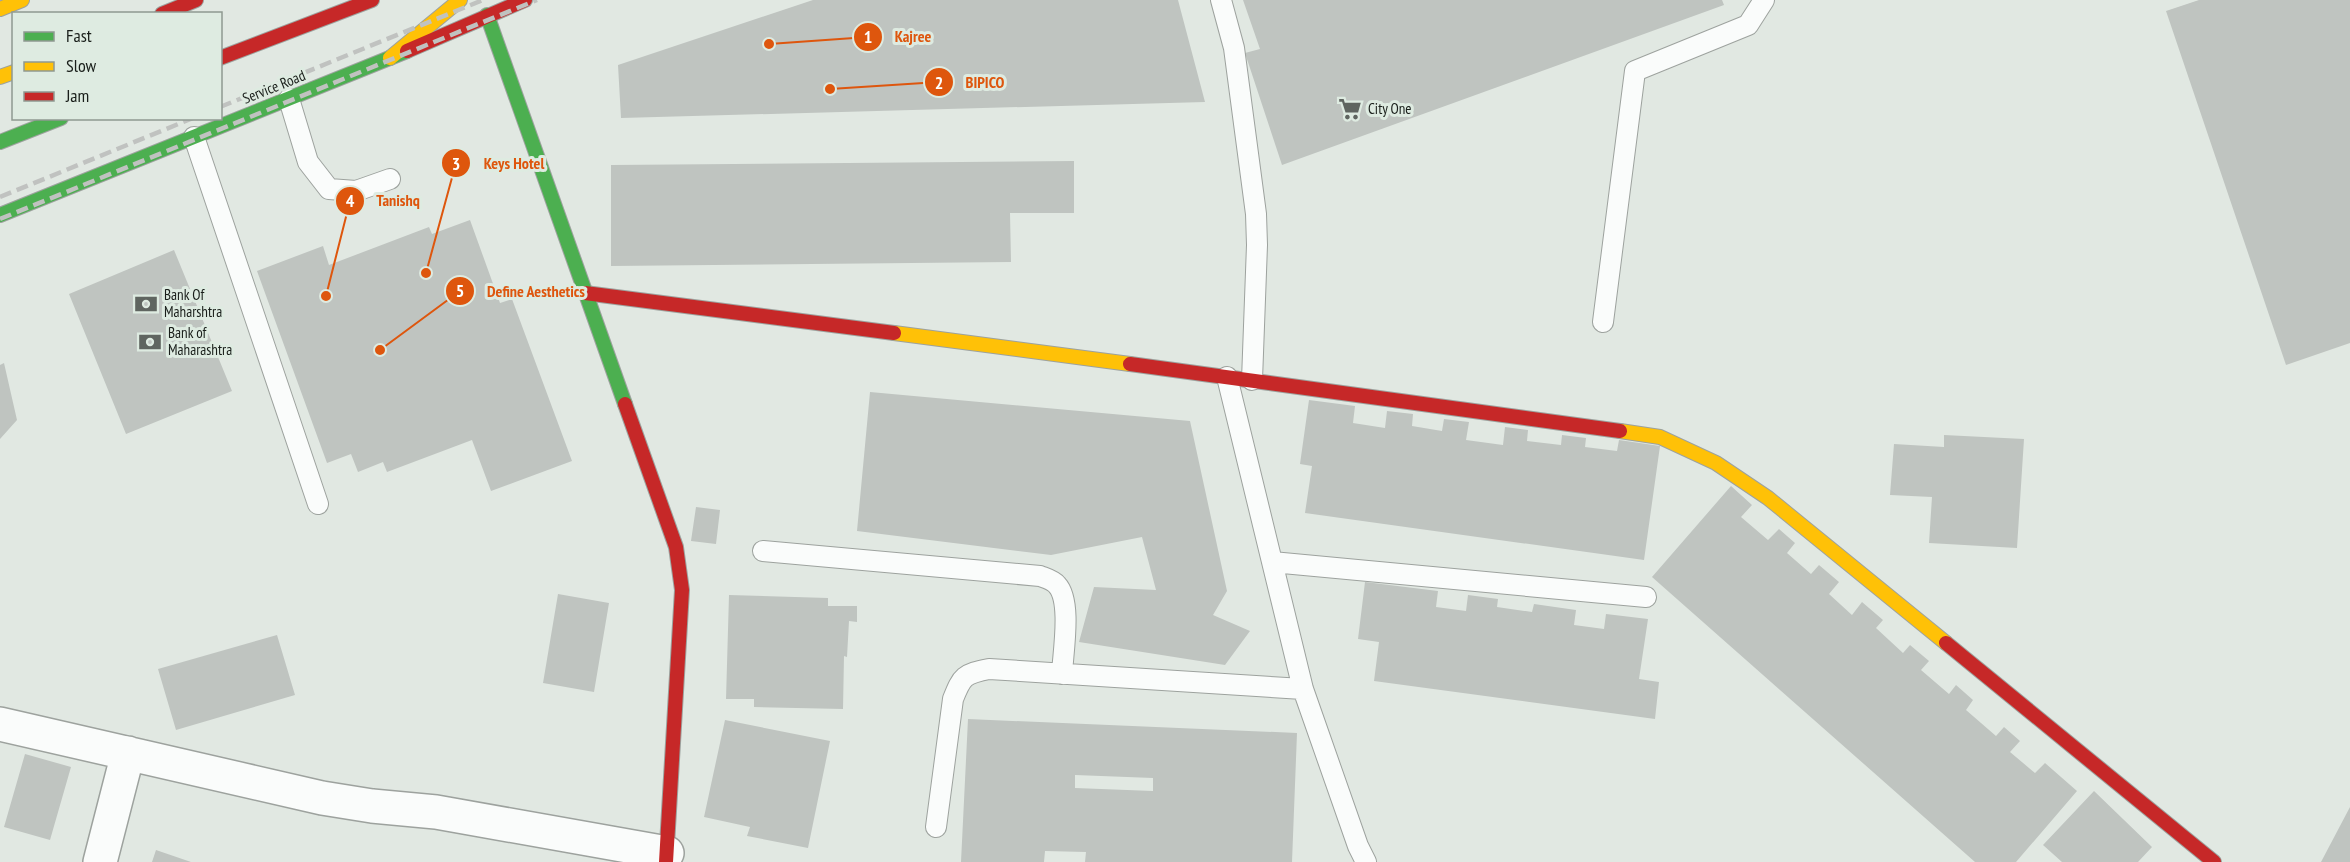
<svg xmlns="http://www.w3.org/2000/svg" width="2350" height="862" font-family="'PT Sans Narrow',sans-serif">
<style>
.building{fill:#bfc4c0;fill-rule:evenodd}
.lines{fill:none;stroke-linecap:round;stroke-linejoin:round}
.lane-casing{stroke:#9da29e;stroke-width:22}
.street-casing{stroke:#9da29e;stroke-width:36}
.fast-casing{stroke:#9da29e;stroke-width:16}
.slow-casing{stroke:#9da29e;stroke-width:16}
.jam-casing{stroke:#9da29e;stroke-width:16}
.lane{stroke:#fafcfb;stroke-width:20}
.street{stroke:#fafcfb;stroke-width:33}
.fast{stroke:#4caf50;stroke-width:14}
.slow{stroke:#ffc107;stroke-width:14}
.jam{stroke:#c62828;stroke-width:14}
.rail{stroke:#c0c2c0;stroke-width:4.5;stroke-dasharray:12 6;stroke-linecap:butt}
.labels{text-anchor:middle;stroke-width:6;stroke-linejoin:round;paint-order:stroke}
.street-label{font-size:15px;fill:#191e1a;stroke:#deebe1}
.poi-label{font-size:15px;fill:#191e1a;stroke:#deebe1;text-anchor:start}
.leader{fill:none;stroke:#de560d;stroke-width:2}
.callout-dot{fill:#de560d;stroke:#deebe1;stroke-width:2}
.mark-label{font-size:18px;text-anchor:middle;font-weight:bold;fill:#fff}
.callout-label{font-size:16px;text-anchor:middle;font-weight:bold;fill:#de560d;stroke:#deebe1;stroke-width:6;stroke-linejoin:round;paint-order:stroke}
</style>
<rect width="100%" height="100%" fill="#e1e8e2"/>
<path class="building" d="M 813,0 L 1178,0 L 1205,102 L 621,118 L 618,65 Z
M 1243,0 L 1722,0 L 1724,5 L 1282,165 L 1245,53 L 1260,49 Z
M 2199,0 L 2350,0 L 2350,343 L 2286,365 L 2166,11 Z
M 1074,161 L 1074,213 L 1010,213 L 1011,262 L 611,266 L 611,165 Z
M 470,220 L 500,303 L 512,299 L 572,461 L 491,491 L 472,440 L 387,472 L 383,462 L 358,472 L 351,454 L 327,463 L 257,271 L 323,246 L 329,265 L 429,227 L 432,234 Z
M 174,250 L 232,391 L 126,434 L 69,294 Z
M 4,363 L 17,420 L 0,439 L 0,365 Z
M 870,392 L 1190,421 L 1227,591 L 1213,615 L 1250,631 L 1225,665 L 1079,642 L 1094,587 L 1156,590 L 1142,537 L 1051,555 L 857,531 Z
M 1309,400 L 1355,406 L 1353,423 L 1385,428 L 1387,411 L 1413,414 L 1412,426 L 1442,431 L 1444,419 L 1469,422 L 1466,440 L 1503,445 L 1505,427 L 1528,430 L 1527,441 L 1561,445 L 1562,435 L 1586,438 L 1585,447 L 1617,451 L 1619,440 L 1660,446 L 1644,560 L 1305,513 L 1312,466 L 1300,464 Z
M 1944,435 L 2024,439 L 2017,548 L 1929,543 L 1932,497 L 1890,495 L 1894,444 L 1944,447 Z
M 1731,486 L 1752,505 L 1741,517 L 1768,540 L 1779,529 L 1795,543 L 1787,553 L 1811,574 L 1819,565 L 1839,582 L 1829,594 L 1852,615 L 1862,602 L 1883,620 L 1876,628 L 1903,653 L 1910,645 L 1929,661 L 1921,670 L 1949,694 L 1956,685 L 1973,700 L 1966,710 L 1996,736 L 2004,727 L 2020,741 L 2010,752 L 2035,773 L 2045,763 L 2077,791 L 2016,862 L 1975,862 L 1652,577 Z
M 696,507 L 720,510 L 716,544 L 691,541 Z
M 1365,582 L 1438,591 L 1436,607 L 1466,611 L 1468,595 L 1498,599 L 1497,607 L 1532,612 L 1534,604 L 1576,610 L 1574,625 L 1604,629 L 1606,614 L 1648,619 L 1639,679 L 1659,682 L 1655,719 L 1374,681 L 1379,642 L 1358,639 Z
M 558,594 L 609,603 L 594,692 L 543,683 Z
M 729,595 L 828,598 L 828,606 L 857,606 L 857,622 L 849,621 L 847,657 L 844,656 L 843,709 L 754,707 L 754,699 L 726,699 Z
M 277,635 L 295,695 L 176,730 L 158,669 Z
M 968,719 L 1297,733 L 1292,862 L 1085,862 L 1086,852 L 1045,851 L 1044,862 L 961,862 ZM 1075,775 L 1153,778 L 1153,791 L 1075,788 Z
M 725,720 L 830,741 L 808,848 L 747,836 L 750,827 L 704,817 Z
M 25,754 L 71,767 L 50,840 L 4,827 Z
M 2094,791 L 2152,847 L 2138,862 L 2062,862 L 2043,845 Z
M 2350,807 L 2350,862 L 2321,862 Z
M 156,850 L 191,862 L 152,862 Z"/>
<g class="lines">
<g class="lane-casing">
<path id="lane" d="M 1221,0 L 1234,48 L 1256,214 L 1257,245 L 1252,380
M 289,99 L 308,162 L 329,189 L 356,191 L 390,179
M 194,137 L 318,504
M 1603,322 L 1635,71 L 1748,25 L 1764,0
M 1227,377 L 1303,689 L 1358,846 L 1366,862
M 763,551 L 1040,576 C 1045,578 1053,580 1057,585 C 1072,601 1063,652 1062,674
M 1272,562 L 1646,597
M 936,827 L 953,699 C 962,676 964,674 989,669 L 1303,689"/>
</g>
<g class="street-casing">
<path id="street" d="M 0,724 L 322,798 L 372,806 L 436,812 L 667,853
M 100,862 L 128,753"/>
</g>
<g class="fast-casing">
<path id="fast" d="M 487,15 L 625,404
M 0,142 L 61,118
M 0,215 L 407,51"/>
</g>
<g class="slow-casing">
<path id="slow" d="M 0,9 L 22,0
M 390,58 L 460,0
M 0,77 L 14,72
M 894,333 L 1130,364
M 1620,431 L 1660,437 L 1716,463 L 1768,498 L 1946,643"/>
</g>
<g class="jam-casing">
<path id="jam" d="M 162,14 L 196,0
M 407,51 L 525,0
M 220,58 L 372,0
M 585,293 L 894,333
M 1130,364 L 1620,431
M 625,404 L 676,547 L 682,590 L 666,862
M 1946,643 L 2214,862"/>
</g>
<use href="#lane" class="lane"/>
<use href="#street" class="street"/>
<use href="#fast" class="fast"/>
<use href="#slow" class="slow"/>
<use href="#jam" class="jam"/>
<path class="rail" d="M 220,107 L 483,0
M 0,197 L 193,118
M 0,219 L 537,0"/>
</g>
<defs>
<g id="supermarket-bare" transform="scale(1.8)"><path d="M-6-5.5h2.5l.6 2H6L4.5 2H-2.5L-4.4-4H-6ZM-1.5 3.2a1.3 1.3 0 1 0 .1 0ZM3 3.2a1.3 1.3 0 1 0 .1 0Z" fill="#5f6560" stroke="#deebe1" stroke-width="2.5" paint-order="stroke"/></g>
<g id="bank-bare" transform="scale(1.8)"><path d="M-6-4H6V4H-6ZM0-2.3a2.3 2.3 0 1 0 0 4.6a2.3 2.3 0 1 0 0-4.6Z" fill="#5f6560" stroke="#deebe1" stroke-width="2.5" paint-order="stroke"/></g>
</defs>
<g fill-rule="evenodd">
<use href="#supermarket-bare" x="1350" y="109"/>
<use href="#bank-bare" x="146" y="304"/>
<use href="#bank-bare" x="150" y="342"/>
</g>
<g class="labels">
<g class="street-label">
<text transform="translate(274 87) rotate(-22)" y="5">Service Road</text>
</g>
<g class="poi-label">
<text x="1368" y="114">City One</text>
<text x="164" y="300">Bank Of<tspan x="164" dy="17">Maharshtra</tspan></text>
<text x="168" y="338">Bank of<tspan x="168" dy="17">Maharashtra</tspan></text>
</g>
</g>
<path class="leader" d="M769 44L868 37M830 89L939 82M426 273L456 163M326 296L350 201M380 350L460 291"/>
<g class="callout-dot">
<circle cx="769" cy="44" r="6"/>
<circle cx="830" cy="89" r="6"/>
<circle cx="426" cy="273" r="6"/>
<circle cx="326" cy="296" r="6"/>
<circle cx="380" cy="350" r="6"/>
<circle cx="868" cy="37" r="15"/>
<circle cx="939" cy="82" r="15"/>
<circle cx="456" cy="163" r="15"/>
<circle cx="350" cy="201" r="15"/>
<circle cx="460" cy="291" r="15"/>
</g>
<g class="mark-label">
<text x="868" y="43">1</text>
<text x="939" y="89">2</text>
<text x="456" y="170">3</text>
<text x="350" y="207">4</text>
<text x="460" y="297">5</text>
</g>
<g class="callout-label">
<text x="913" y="42">Kajree</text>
<text x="985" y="88">BIPICO</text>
<text x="514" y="169">Keys Hotel</text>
<text x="398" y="206">Tanishq</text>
<text x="536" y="297">Define Aesthetics</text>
</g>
<rect x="12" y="12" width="210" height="108" fill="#deebe1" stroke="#8f9991" stroke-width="1.5"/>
<rect x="24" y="32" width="30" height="9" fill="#4caf50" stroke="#8f9991" stroke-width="1.5"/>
<text x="66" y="42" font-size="18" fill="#191e1a">Fast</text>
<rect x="24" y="62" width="30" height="9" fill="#ffc107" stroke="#8f9991" stroke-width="1.5"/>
<text x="66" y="72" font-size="18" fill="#191e1a">Slow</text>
<rect x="24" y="92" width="30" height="9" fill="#c62828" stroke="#8f9991" stroke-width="1.5"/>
<text x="66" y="102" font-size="18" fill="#191e1a">Jam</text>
</svg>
